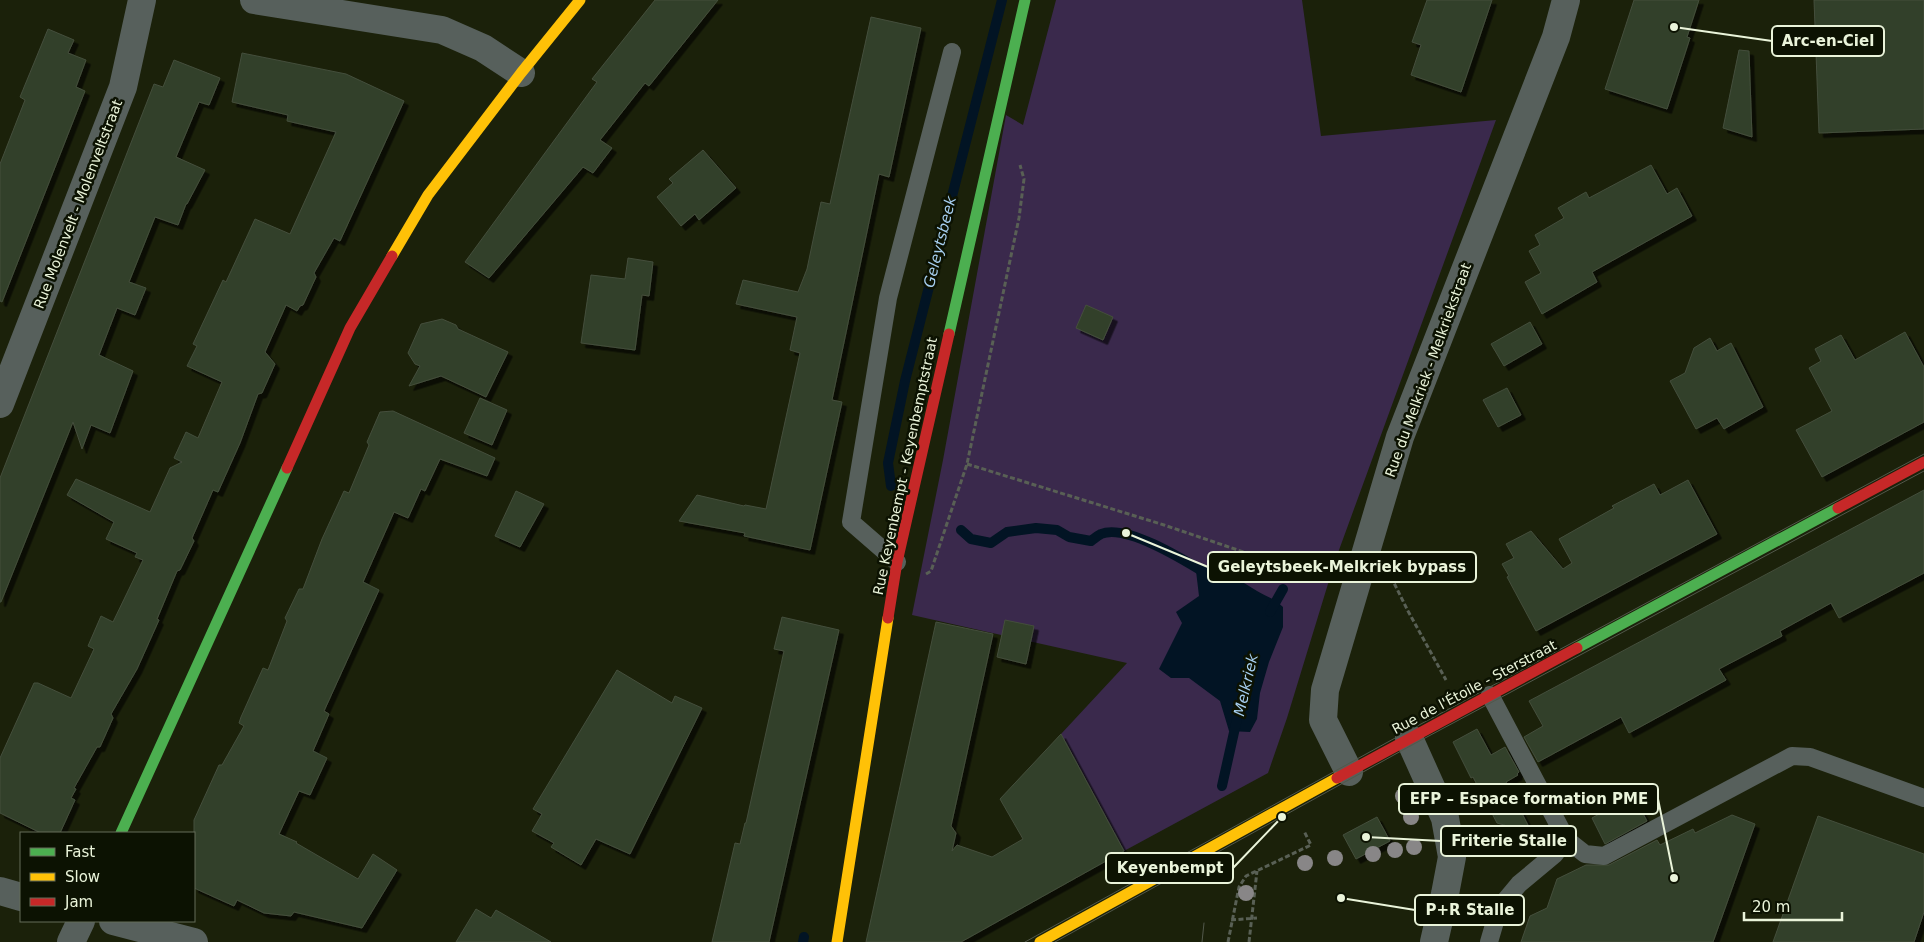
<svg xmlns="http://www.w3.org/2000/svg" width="1924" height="942" font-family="'DejaVu Sans',sans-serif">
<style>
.green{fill:#3a294c}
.water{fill:#021424}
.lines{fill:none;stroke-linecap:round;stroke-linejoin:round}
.stream{stroke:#021424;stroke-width:10}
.building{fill:#32402a;stroke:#444e3c;filter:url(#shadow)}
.path{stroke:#596055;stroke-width:3;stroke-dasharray:5 2.5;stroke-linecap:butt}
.lane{stroke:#57605c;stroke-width:18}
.street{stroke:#57605c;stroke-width:28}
.fast{stroke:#4caf50;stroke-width:11}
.slow{stroke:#ffc107;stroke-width:11}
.jam{stroke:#c62828;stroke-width:11}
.tram{stroke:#52584b;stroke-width:1}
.tree{fill:#888687}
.labels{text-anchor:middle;stroke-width:5;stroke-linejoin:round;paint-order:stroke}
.street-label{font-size:14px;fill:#eaf4da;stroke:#0c1202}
.water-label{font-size:15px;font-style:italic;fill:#a6ceef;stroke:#0c1202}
.leader{fill:none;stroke:#eaf4da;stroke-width:2}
.callout-dot{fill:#eaf4da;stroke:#0c1202;stroke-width:2}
.callout{fill:#0c1202;stroke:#eaf4da;stroke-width:2}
.callout-label{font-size:15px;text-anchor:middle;font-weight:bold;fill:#eaf4da}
</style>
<defs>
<filter id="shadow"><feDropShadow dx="4.5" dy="4.5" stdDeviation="0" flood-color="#0009"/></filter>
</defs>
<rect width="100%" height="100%" fill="#1b210a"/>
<path class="green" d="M 1056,0 L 1302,0 L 1321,136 L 1496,120 L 1335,561 L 1287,718 L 1268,773 L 1124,851 L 1061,734 L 1127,663 L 912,615 L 943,460 L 1006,115 L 1023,125 Z"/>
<path class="water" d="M 1211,566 C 1227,574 1242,581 1257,591 C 1267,597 1274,598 1283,607 L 1283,627 L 1269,662 L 1260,693 L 1257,719 L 1250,732 L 1229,731 L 1220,701 L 1189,678 L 1171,678 L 1159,669 L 1182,623 L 1176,612 L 1199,596 L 1196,571 Z"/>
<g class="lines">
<path class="stream" d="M 891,486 L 888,463 L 905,381 L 1002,0
M 961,530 L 971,539 L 991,543 L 1007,532 L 1036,528 L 1057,530 L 1069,537 L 1091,541 C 1094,539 1097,536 1101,534 C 1127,523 1189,563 1212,577
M 1270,612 L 1283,589
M 1222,786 L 1237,719
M 803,942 L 804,937"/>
</g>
<path class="building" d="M 655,0 L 718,0 L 649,86 L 645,83 L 600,140 L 612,148 L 593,173 L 583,167 L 489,278 L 465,262 L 597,82 L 592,79 Z
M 1427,0 L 1492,0 L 1461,92 L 1411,75 L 1421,45 L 1412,42 Z
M 1634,0 L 1699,0 L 1687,37 L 1690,38 L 1667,109 L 1605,89 Z
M 1814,0 L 1924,0 L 1924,129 L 1819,133 Z
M 871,17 L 921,28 L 889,177 L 879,174 L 832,400 L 842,402 L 810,550 L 744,536 L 745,533 L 679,521 L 697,495 L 744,506 L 745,505 L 766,509 L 800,353 L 790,350 L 797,317 L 736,304 L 743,280 L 798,292 L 807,269 L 821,202 L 830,204 Z
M 48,29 L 74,40 L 68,53 L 86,60 L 76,87 L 85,91 L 2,302 L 0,301 L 0,164 L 25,100 L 20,97 Z
M 1739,50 L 1749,51 L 1752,137 L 1723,128 Z
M 242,53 L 346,74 L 404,101 L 340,241 L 334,238 L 314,273 L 316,277 L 303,305 L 300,306 L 297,311 L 286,305 L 265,352 L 275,364 L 262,393 L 258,394 L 240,443 L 218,492 L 213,490 L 192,538 L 194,541 L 180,570 L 177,571 L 157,619 L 159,620 L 137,669 L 111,714 L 113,718 L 100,747 L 97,747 L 74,788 L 76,789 L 71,798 L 75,800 L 60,833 L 41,833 L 0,813 L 0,758 L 34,683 L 38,683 L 71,698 L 94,649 L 88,646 L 101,616 L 113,622 L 143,560 L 135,557 L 137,553 L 106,539 L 114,522 L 67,495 L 76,479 L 150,512 L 170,468 L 182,462 L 174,458 L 186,432 L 198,438 L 222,382 L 187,366 L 197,346 L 193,344 L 223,280 L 226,282 L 255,219 L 290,234 L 336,132 L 287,121 L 288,115 L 232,102 Z
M 174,60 L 220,78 L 209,105 L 199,102 L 176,157 L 205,170 L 187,204 L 186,204 L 178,225 L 155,217 L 129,282 L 146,288 L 135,315 L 117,308 L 99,355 L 133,371 L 110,433 L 91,425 L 82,449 L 73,422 L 1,602 L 0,602 L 0,478 L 154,84 L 163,87 Z
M 703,150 L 736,188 L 699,220 L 695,214 L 681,226 L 657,197 L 673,183 L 669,179 Z
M 1651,165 L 1667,194 L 1677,188 L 1692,216 L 1592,272 L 1597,282 L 1542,314 L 1525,282 L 1541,273 L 1529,251 L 1540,245 L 1535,235 L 1564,218 L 1558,208 L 1586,192 L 1589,198 Z
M 628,258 L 653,262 L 649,296 L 642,295 L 635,350 L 581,343 L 591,275 L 625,279 Z
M 1086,305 L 1113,317 L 1103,340 L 1076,328 Z
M 442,319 L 456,325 L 458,329 L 508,352 L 486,397 L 441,376 L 409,386 L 420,366 L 415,364 L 408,353 L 421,324 Z
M 1530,322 L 1542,344 L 1504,366 L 1491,344 Z
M 1905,332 L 1924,367 L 1924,422 L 1822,477 L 1796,430 L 1832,411 L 1809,368 L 1821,361 L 1815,349 L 1841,335 L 1855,360 Z
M 1710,338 L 1717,351 L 1731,343 L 1763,407 L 1724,429 L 1717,418 L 1696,429 L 1670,381 L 1685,373 L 1694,348 Z
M 1507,388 L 1521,415 L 1498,427 L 1483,400 Z
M 480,398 L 507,410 L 492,445 L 464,433 Z
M 393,411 L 495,458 L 487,476 L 440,459 L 425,491 L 421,489 L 408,518 L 394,512 L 363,582 L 379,590 L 324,711 L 329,714 L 313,751 L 327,758 L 310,795 L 299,791 L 279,834 L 297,842 L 296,843 L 358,879 L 373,854 L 397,870 L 362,928 L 294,912 L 291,916 L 264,913 L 237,900 L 234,906 L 194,888 L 194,820 L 219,765 L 222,765 L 244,726 L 239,723 L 241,717 L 263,668 L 268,670 L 287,621 L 285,618 L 299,589 L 303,589 L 322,539 L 344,491 L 349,493 L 369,445 L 367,442 L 380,412 Z
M 1688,480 L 1717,534 L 1536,631 L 1507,577 L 1509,576 L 1502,564 L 1514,558 L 1506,544 L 1531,531 L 1563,569 L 1572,563 L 1559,539 L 1614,508 L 1612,506 L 1654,484 L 1660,495 Z
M 1924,490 L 1924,573 L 1839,618 L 1831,603 L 1780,631 L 1782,636 L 1719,669 L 1726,680 L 1629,733 L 1621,717 L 1538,762 L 1524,737 L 1543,726 L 1529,701 Z
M 516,491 L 544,504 L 520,547 L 495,536 Z
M 782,617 L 839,630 L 769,942 L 712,942 L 735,843 L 740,844 L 745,823 L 746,823 L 784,651 L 774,649 Z
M 1005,620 L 1034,626 L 1026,664 L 997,657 Z
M 936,622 L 993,634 L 951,826 L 956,833 L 952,851 L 957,845 L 992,857 L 1023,839 L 1000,799 L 1061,734 L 1124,851 L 961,942 L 866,942 Z
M 617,670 L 672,703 L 675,696 L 702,708 L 630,854 L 596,839 L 581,865 L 551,847 L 554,843 L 532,831 L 542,814 L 533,809 Z
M 1477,729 L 1491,755 L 1505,747 L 1519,772 L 1517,774 L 1518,775 L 1506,782 L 1532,833 L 1497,823 L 1473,777 L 1471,778 L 1453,742 Z
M 1633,795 L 1647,821 L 1605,844 L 1592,818 Z
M 1732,815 L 1755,824 L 1713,942 L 1521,942 L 1530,916 L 1547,908 L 1557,879 L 1586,865 L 1609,865 L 1657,840 L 1660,845 L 1693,829 L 1695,833 Z
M 1818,816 L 1924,854 L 1924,912 L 1914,942 L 1773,942 Z
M 1377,817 L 1390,841 L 1356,859 L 1343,835 Z
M 476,909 L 491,918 L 496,910 L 551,942 L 456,942 Z"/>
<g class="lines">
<path class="path" d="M 967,464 L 1164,525 L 1326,580
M 926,574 L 931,571 L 967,464 L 1019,218 L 1024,179 L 1020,165
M 1391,577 L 1408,611 L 1446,680
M 1231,920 L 1257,918
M 1228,942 L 1239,887 L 1246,876 L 1311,845 L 1304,831
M 1249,942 L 1257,871"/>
<path class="lane" d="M 897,562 L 851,522 L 888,298 L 952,52
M 1490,695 L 1566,839 L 1585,854 L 1604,856 L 1792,756 L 1810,757 L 1924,798
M 1489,942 L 1499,908 L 1519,884 L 1555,854 L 1566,839"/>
<path class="street" d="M 254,0 L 442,30 L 483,48 L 521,73
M 0,404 L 123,87 L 142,0
M 1409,738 L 1445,818 L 1452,857 L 1445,894 L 1434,942
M 1349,772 L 1323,720 L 1325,690 L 1400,437 L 1556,37 L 1566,0
M 0,891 L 21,897
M 113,921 L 194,942
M 71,942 L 81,921"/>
<path class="fast" d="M 949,334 L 1025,0
M 1577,648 L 1838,508
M 121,833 L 287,468"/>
<path class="slow" d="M 392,256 L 428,195 L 521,73 L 580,0
M 837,942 L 888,618
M 1040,942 L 1337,778"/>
<path class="jam" d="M 287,468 L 350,328 L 392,256
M 1838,508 L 1924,462
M 888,618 L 897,562 L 949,334
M 1337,778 L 1577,648"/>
<path class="tram" d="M 1025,942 L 1406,732 L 1924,454
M 1055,942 L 1412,745 L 1924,471
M 1202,942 L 1204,923"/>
</g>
<g class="tree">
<circle cx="1403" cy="796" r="8"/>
<circle cx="1411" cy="817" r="8"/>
<circle cx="1414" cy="847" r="8"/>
<circle cx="1395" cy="850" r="8"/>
<circle cx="1373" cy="854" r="8"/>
<circle cx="1335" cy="858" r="8"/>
<circle cx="1305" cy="863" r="8"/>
<circle cx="1246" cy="893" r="8"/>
</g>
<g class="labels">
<g class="street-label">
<text transform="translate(78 204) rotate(-69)" y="5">Rue Molenvelt - Molenveltstraat</text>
<text transform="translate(1428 370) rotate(-70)" y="5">Rue du Melkriek - Melkriekstraat</text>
<text transform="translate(905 466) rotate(-78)" y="5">Rue Keyenbempt - Keyenbemptstraat</text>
<text transform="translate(1474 687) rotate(-28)" y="5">Rue de l'Étoile - Sterstraat</text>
</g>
<g class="water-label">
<text transform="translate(940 242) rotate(-76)" y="5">Geleytsbeek</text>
<text transform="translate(1246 685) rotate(-77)" y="5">Melkriek</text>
</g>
</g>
<path class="leader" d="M1674 27L1772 41M1126 533L1208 567M1674 878L1658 799M1366 837L1441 841M1282 817L1233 868M1341 898L1415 910"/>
<g class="callout-dot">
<circle cx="1674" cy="27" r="5"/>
<circle cx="1126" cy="533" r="5"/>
<circle cx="1674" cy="878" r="5"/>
<circle cx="1366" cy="837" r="5"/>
<circle cx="1282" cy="817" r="5"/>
<circle cx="1341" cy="898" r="5"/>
</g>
<g class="callout">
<rect x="1772" y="26" width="112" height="30" rx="5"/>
<rect x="1208" y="552" width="268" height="30" rx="5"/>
<rect x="1399" y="784" width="259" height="30" rx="5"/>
<rect x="1441" y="826" width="135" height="30" rx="5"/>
<rect x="1106" y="853" width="127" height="30" rx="5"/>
<rect x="1415" y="895" width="109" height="30" rx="5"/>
</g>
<g class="callout-label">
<text x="1828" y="46">Arc-en-Ciel</text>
<text x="1342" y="572">Geleytsbeek-Melkriek bypass</text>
<text x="1529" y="804">EFP – Espace formation PME</text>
<text x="1509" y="846">Friterie Stalle</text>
<text x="1170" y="873">Keyenbempt</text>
<text x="1470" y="915">P+R Stalle</text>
</g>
<rect x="20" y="832" width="175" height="90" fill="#0c1202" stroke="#656c58"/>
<rect x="30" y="848" width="25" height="8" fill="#4caf50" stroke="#656c58"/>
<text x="65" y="857" font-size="15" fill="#eaf4da">Fast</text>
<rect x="30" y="873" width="25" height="8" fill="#ffc107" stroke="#656c58"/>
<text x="65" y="882" font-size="15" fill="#eaf4da">Slow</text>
<rect x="30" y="898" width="25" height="8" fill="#c62828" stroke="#656c58"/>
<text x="65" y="907" font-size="15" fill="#eaf4da">Jam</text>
<path d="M1744 912v8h98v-8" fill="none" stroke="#eaf4da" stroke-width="2.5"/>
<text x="1752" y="912" font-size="15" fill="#eaf4da" stroke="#0c1202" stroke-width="4" paint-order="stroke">20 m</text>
</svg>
